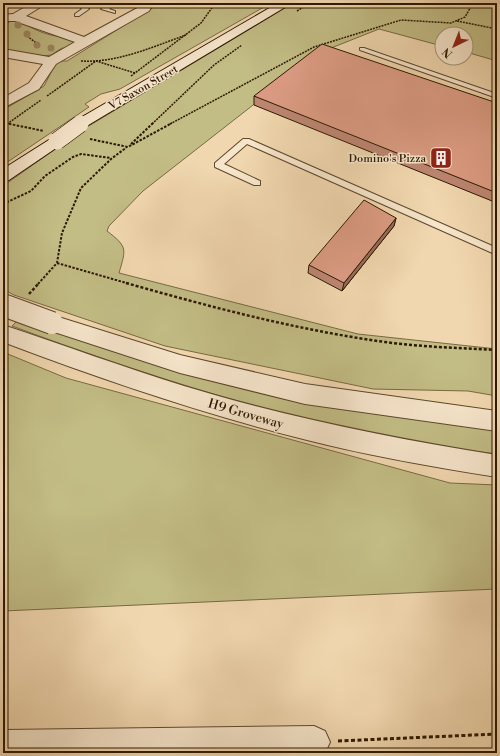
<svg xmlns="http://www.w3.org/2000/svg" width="500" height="756" font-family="'Libre Bodoni',serif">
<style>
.green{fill:#c2bc85;stroke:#786a42}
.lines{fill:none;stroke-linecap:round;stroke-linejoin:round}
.service-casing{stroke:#5e482c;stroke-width:2}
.minor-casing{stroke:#5e482c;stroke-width:2}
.tertiary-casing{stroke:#5e482c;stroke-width:2}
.secondary-casing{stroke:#2d1900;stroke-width:2}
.path-far3{stroke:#2d1900;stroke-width:1.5;stroke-dasharray:2 1;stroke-linecap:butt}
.path-far2{stroke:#2d1900;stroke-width:2;stroke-dasharray:2.5 1.5;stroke-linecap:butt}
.path-far1{stroke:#2d1900;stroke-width:2.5;stroke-dasharray:3 2;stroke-linecap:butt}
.path{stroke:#2d1900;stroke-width:3;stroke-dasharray:4 2.5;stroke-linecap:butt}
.service{fill:#f6e5cb;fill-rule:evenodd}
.minor{fill:#f6e5cb;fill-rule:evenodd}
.tertiary{fill:#f6e5cb;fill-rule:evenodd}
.secondary{fill:#f6e5cb;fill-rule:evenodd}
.tertiary-bridge-casing{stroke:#5e482c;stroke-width:24;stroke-linecap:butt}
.secondary-bridge-casing{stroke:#2d1900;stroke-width:18;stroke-linecap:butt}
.tertiary-bridge{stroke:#f6e5cb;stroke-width:22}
.secondary-bridge{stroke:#f6e5cb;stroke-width:17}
.tree{fill:#9e8965}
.wall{fill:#bd8672;stroke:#2d1900}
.shaded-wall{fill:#9a6d5c;stroke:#2d1900}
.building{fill:#dc9c84;stroke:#2d1900}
.labels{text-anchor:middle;stroke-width:3;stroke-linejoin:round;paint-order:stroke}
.far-street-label{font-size:11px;fill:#2d1900;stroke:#f6e5cb}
.far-poi-label{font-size:11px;fill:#2d1900;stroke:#f6e5cb;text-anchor:end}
.street-label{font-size:13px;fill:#2d1900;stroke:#f6e5cb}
</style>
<rect width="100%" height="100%" fill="#f1d7af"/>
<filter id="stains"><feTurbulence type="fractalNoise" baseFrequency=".005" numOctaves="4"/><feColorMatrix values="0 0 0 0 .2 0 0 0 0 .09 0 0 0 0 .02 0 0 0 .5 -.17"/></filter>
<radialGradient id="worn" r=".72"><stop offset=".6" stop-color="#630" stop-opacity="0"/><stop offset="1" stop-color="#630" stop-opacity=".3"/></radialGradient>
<path class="green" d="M 160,3 L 271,3 L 120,89 L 101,94 L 85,104 L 89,107 L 3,165 L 3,110 L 44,86 L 57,61 L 67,61 Z
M 293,3 L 497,4 L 497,61 L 466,52 L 466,34 L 442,34 L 442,46 L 379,29 L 321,52 L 143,191 L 109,226 L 107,231 C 128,247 126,249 119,273 L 358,334 L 497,349 L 497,396 L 468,391 L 373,389 L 165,346 L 14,295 L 3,289 L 3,186 L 82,130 Z
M 13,20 C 27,24 37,32 51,35 C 59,37 70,37 77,44 L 68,49 L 62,48 L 51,55 L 44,56 L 3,50 L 3,40 L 8,33 L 5,32 L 7,23 Z
M 19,319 L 497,429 L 497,454 C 331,435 168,384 12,326 Z
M 3,352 L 66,378 L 450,483 L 497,485 L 497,589 L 3,611 Z"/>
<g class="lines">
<g class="service-casing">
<path id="service" d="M 76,3 L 83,3 L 89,9 L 79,16 L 75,16 L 75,14 L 82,9 Z
M 110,3 L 117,3 L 109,9 L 115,11 L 115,13 L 101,9 Z
M 360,48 L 364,48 L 497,94 L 497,98 L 360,50 Z
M 243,139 L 249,139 L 497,248 L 497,255 L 247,144 L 224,164 L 260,181 L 260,185 L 254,185 L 215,167 L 215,163 Z"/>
</g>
<g class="minor-casing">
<path id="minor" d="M 32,3 L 47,3 L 26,16 L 84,37 L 141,6 L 142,3 L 154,3 L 149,11 L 56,64 L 39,89 L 3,108 L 3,98 L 29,83 L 43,64 L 3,57 L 3,49 L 49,57 L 75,42 L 15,21 L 3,21 L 3,15 L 13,14 Z
M 314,726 L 325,731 L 330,742 L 325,753 L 3,753 L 3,730 Z"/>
</g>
<g class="tertiary-casing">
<path id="tertiary" d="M 52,315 L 180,355 L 305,384 L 497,411 L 497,431 L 305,404 L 180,373 L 45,329 L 42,323 L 45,317 Z
M 3,325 C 63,345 123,367 184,386 C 286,417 391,438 497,455 L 497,477 C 433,467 370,456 307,440 C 204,414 103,380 3,342 Z"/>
</g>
<g class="secondary-casing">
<path id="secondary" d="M 278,3 L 292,3 L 85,127 L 75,127 L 72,124 L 75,121 Z
M 57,136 L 62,138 L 65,141 L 62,144 L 9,180 L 3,181 L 3,169 L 52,138 Z"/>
</g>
<path class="path-far3" d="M 297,11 L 310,3
M 457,21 L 497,29
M 27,36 L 39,45
M 81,61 C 118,63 152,47 186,35
M 131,76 L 201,23 L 214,5 L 207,3
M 47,96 L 96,61 L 135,73
M 3,123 L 10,124
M 7,124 L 41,100
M 152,124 L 214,65 L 242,45
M 170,124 L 314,47 L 401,20 L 451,23 L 465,17 L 473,3"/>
<path class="path-far2" d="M 5,123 L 44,131
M 90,139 L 128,147 L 172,123
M 131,144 L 153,123
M 3,204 L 31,191 L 45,176 L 73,157 L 81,154 L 111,158
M 57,263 L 130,284
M 38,284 L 57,263 L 62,233 L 81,188 L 111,159 L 127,147"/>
<path class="path-far1" d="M 126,283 C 211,307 297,330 385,342 C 422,347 459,348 497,350
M 29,294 L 39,283"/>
<path class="path" d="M 338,741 L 497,734"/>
<use href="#service" class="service"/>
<use href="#minor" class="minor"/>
<use href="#tertiary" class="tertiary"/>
<use href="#secondary" class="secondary"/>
<g class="tertiary-bridge-casing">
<path id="tertiary-bridge" d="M 3,305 L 52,323"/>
</g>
<g class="secondary-bridge-casing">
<path id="secondary-bridge" d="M 57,141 L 80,124"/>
</g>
<use href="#tertiary-bridge" class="tertiary-bridge"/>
<use href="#secondary-bridge" class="secondary-bridge"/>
</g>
<g class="tree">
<circle cx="18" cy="25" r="3.5"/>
<circle cx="27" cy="34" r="3.5"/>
<circle cx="37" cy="45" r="3.5"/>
<circle cx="51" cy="48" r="3.5"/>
</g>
<path class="wall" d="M 254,96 L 497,103 L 497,203 L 254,105 Z
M 396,218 L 394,226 L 342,291 L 308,273 L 309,265 Z"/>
<path class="shaded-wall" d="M 396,218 L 394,226 L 342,291 L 344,283 Z"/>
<path class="building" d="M 322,44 L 497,103 L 497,193 L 254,96 Z
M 364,200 L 396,218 L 344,283 L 309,265 Z"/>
<defs>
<g id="building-square" transform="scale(1.15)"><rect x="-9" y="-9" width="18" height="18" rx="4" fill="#8f2418" stroke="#f6e5cb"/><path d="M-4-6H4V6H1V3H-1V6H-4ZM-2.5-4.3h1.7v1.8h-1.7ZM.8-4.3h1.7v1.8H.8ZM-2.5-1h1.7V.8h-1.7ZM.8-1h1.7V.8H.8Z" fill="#fff"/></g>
</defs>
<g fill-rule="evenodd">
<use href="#building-square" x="441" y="158"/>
</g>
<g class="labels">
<g class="far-street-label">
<text transform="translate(143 87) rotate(-30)" y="4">V7 Saxon Street</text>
</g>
<g class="far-poi-label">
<text x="426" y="162">Domino's Pizza</text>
</g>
<g class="street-label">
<text transform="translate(246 413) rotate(16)" y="5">H9 Groveway</text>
</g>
</g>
<rect width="500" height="756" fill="none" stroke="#f1d7af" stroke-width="16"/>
<rect x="4" y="4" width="492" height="748" fill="none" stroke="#2d1900" stroke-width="2"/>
<rect x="8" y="8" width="484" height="740" fill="none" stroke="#2d1900"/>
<g transform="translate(454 46) rotate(223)"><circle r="19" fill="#f6e5cb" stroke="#a6937a"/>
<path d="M0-3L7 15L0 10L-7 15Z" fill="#8f2418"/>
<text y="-6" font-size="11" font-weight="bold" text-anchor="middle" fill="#2d1900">N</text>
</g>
<rect width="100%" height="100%" filter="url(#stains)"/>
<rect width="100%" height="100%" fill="url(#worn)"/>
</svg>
